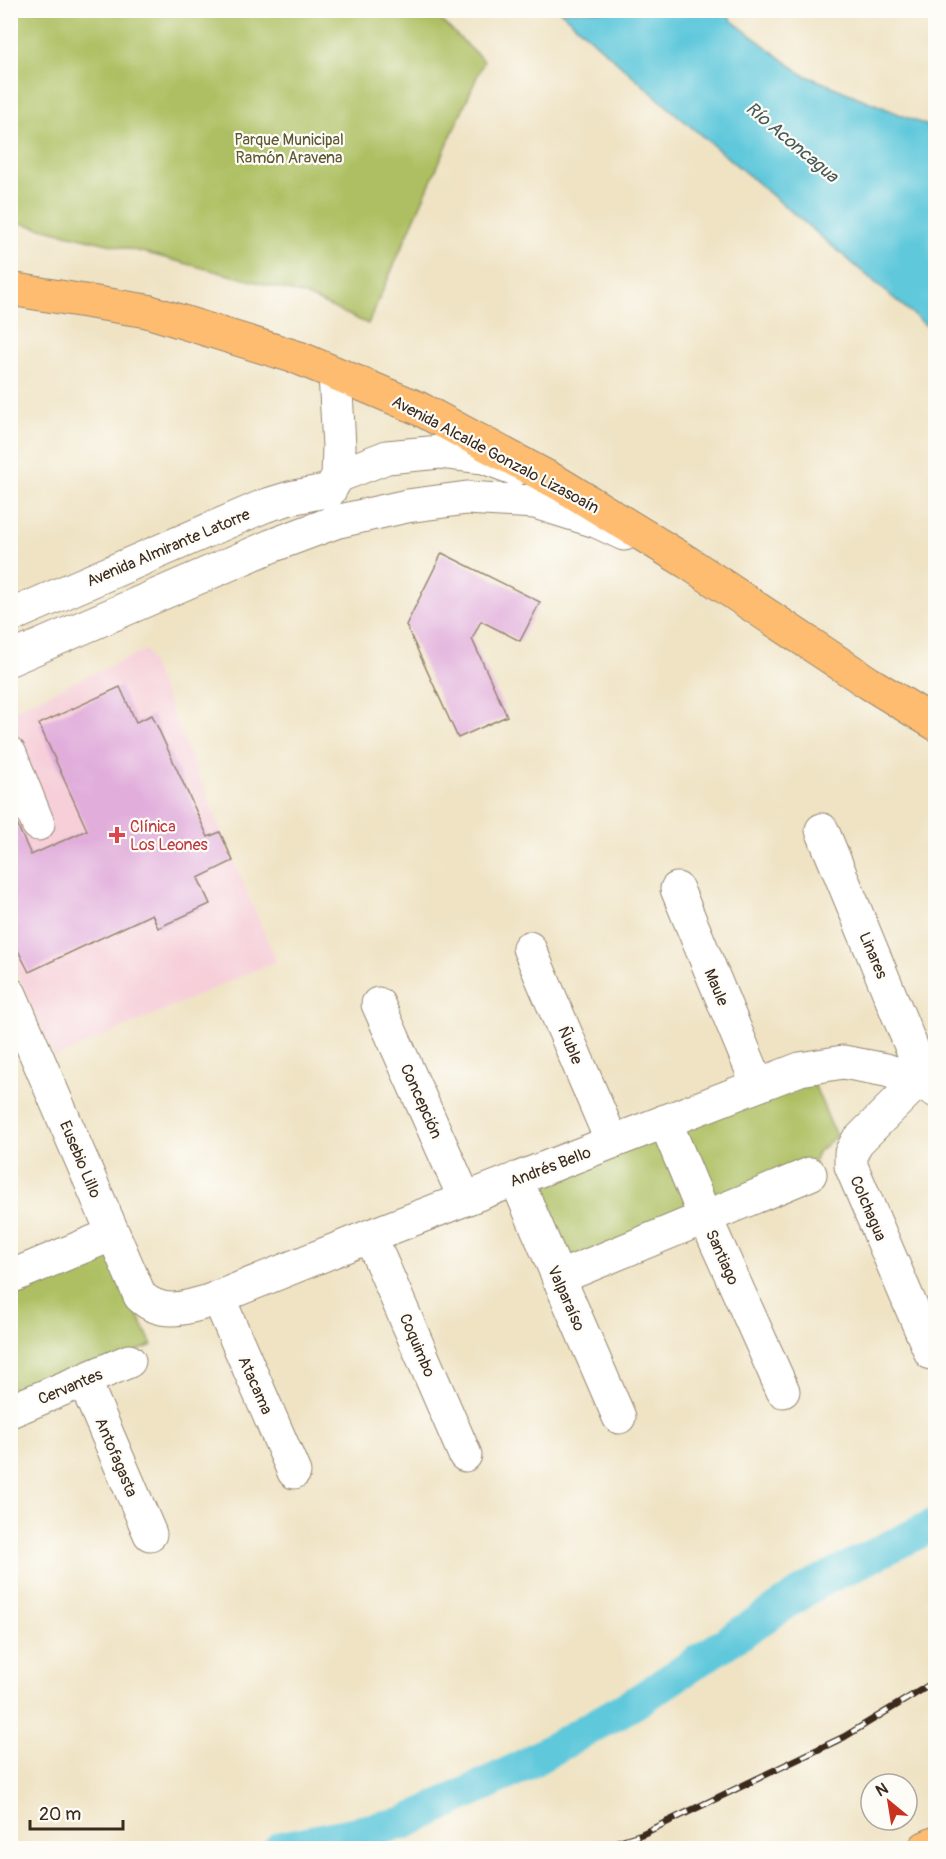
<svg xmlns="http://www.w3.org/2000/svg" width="946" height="1859" font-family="Pangolin,sans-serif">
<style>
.built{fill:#f6cfd9}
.green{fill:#adbf62;stroke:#747440;stroke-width:1.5}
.water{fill:#5fc8db;stroke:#4d797c;stroke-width:1.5}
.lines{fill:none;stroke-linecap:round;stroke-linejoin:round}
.canal{stroke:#5fc8db;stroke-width:33}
.building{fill:#e1addb}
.minor-casing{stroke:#958671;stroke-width:35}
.major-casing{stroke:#958671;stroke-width:35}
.highway-casing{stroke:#958671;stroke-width:35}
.minor{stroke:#fff;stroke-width:33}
.major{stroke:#fdbc70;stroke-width:33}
.highway{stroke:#fdbc70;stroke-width:33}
.rail-casing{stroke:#3b2a1e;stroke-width:7}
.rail{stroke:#fdfcf7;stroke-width:4.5;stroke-dasharray:14;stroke-linecap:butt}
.health-dot{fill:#e0444e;stroke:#fdfcf7;stroke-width:2}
.labels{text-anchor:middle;stroke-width:4.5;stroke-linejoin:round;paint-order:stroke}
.park-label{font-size:16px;fill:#5d5732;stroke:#fdfcf7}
.street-label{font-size:16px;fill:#3b2a1e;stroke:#fdfcf7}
.health-label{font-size:16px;fill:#be3a42;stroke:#fdfcf7;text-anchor:start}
.water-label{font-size:18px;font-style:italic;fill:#465957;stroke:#fdfcf7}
</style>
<rect width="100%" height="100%" fill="#fdfcf7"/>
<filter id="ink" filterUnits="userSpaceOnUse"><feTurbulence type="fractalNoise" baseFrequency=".0167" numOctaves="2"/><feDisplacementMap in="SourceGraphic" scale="12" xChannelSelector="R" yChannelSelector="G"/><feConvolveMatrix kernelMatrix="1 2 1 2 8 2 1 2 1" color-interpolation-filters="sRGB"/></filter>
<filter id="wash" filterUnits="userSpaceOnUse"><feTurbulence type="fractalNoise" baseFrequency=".008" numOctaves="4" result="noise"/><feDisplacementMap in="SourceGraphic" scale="24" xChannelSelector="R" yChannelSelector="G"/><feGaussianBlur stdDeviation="1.35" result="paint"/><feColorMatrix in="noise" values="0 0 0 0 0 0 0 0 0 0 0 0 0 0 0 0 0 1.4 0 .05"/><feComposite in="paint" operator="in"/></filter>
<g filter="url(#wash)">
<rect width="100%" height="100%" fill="#efe3c4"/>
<path class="built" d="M 146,650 L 276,961 L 55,1058 L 11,959 L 10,711 Z"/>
<path class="green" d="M 11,10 L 431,11 L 484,61 L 368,324 L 305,295 L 150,254 L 11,221 Z
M 814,1084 L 836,1136 L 818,1152 L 815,1161 L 566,1265 L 532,1185 L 796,1085 Z
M 102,1239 L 152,1345 L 11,1405 L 11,1278 Z"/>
<path class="water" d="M 560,11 L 725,11 L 732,21 L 802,74 L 935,129 L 935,333 L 669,108 Z"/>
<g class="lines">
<path class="canal" d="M 280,1848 L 404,1823 L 517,1769 L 636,1702 L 815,1584 L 936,1524"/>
</g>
<g id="blocks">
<path class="building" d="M 442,553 L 540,602 L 520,641 L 481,621 L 472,639 L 507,716 L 458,738 L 406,625 Z
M 120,687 L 136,722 L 152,715 L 208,837 L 220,832 L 233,861 L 198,878 L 210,904 L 158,928 L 152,914 L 29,972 L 10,935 L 10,809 L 31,855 L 87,830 L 39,724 Z"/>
</g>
</g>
<g filter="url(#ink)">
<use href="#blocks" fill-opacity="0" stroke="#958671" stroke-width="1.5"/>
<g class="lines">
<g class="minor-casing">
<path id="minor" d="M 338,476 L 387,457 L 440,452 L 484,457 L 516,469
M 328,493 L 338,476 L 339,446 L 335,374
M 10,616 L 264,506 L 290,498 L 330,490
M 10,659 L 271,546 L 335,522 L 407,506 L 467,498 L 535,502 L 596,521 L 624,534
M 10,754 L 38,824
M 822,830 L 916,1058 L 920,1073 L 918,1081 L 857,1142 L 851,1153 L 851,1166 L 931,1353
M 677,889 L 758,1085
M 529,948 L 612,1142
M 10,994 L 140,1296 C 161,1316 184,1309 209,1301 L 370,1236 L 800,1069 L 843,1062 L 886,1070 L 918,1081 L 936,1091
M 378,1004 L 465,1199
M 665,1121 L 705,1217 L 783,1391
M 516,1179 L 619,1417
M 370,1236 L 465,1455
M 10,1277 L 113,1234
M 558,1278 L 810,1174
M 218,1297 L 294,1472
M 84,1380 L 150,1534
M 10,1411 L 129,1361"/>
</g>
<g class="major-casing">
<path id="major" d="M 10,289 L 147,311 L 299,358 L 418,408 L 560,484 L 687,562 L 869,683 L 936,724"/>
</g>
<g class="highway-casing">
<path id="highway" d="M 925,1848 L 936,1843"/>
</g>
<use href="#minor" class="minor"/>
<use href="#major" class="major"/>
<use href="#highway" class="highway"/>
<g class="rail-casing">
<path id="rail" d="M 598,1848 L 642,1834 L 844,1737 L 936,1681"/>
</g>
<use href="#rail" class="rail"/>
</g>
</g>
<path class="health-dot" d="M114 826h6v6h6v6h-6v6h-6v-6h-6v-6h6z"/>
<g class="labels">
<g class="park-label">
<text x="289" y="145">Parque Municipal<tspan x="289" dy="18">Ramón Aravena</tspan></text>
</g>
<g class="street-label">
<text transform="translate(496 454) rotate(28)" y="6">Avenida Alcalde Gonzalo Lizasoaín</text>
<text transform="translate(168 547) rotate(-23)" y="6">Avenida Almirante Latorre</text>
<text transform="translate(874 955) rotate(67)" y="6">Linares</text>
<text transform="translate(717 987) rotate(67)" y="6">Maule</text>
<text transform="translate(571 1045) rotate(67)" y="6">Ñuble</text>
<text transform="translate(422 1101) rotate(66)" y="6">Concepción</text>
<text transform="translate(81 1159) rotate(67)" y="6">Eusebio Lillo</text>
<text transform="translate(550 1166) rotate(-21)" y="6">Andrés Bello</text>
<text transform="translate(869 1208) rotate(67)" y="6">Colchagua</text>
<text transform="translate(723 1257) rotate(66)" y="6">Santiago</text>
<text transform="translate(567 1298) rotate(66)" y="6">Valparaíso</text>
<text transform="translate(418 1345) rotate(67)" y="6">Coquimbo</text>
<text transform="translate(256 1385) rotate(66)" y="6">Atacama</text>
<text transform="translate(70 1386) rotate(-23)" y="6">Cervantes</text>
<text transform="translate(117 1457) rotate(67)" y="6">Antofagasta</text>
</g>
<g class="health-label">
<text x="130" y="832">Clínica<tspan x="130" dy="18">Los Leones</tspan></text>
</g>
<g class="water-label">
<text transform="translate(792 142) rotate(40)" y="6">Río Aconcagua</text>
</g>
</g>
<rect width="946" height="1859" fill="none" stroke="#fdfcf7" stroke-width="36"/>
<g transform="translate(889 1802) rotate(330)"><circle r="28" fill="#fdfcf7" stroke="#afa8a0" stroke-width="1.5"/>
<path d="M0-4.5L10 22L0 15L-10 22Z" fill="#c8321e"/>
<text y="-9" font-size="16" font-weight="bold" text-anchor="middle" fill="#3b2a1e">N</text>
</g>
<path d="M30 1820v9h93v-9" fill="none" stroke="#3b2a1e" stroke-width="3"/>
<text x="39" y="1820" font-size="18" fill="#3b2a1e" stroke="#fdfcf7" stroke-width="4.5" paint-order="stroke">20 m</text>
</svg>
